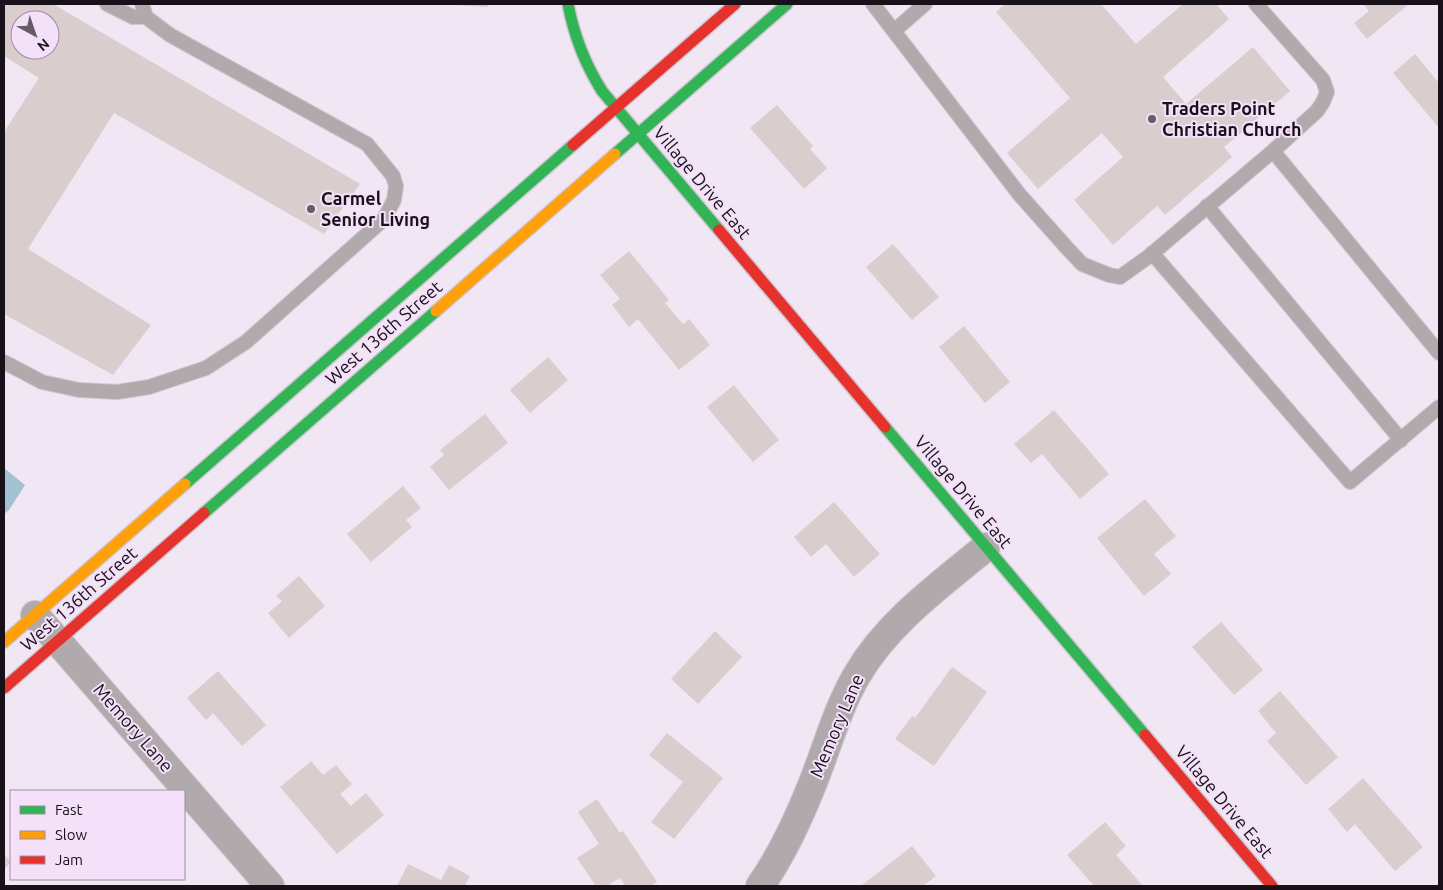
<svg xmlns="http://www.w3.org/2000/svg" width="1443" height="890" font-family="Ubuntu,sans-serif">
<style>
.water{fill:#a3c2d1}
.building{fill:#d9cecd;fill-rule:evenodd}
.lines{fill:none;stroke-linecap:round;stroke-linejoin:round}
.lane-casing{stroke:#cec5cf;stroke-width:16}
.street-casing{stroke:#cec5cf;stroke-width:30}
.fast-casing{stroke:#cec5cf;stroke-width:14}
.slow-casing{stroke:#cec5cf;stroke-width:14}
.jam-casing{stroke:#cec5cf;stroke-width:14}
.lane{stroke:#b0aaad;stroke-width:14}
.street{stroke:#b0aaad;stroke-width:28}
.fast{stroke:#30b455;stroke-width:11}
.slow{stroke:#ff9f0a;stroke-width:11}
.jam{stroke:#e5322d;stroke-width:11}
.poi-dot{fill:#655c66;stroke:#f5e0f9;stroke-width:2}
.labels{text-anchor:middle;stroke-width:4;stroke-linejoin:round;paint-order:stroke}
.poi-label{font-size:18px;font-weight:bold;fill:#19111a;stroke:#f5e0f9;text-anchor:start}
.street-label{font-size:18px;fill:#19111a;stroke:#f5e0f9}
</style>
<rect width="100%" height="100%" fill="#f1e6f3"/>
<path class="water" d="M 4,468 L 25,485 L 9,510 L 4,514 Z"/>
<path class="building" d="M 4,4 L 53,4 L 360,184 L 324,234 L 114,113 L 28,249 L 151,325 L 113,375 L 4,314 L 4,132 L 39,78 L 4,56 ZM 20,20 L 50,20 L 50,50 L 20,50 Z
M 453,4 L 488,4 L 488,7 L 453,5 Z
M 1005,4 L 1101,4 L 1136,44 L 1183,4 L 1216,4 L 1229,19 L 1163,77 L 1186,104 L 1253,47 L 1290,91 L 1224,147 L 1232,157 L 1165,215 L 1157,206 L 1113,245 L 1074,200 L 1123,157 L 1102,133 L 1038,189 L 1007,153 L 1070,98 L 996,12 Z
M 1363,4 L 1409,4 L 1367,39 L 1354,23 L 1369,11 Z
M 1415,54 L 1439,83 L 1439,128 L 1393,73 Z
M 777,105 L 813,146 L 810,149 L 827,168 L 804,189 L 750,128 Z
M 893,244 L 939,297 L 912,320 L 866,267 Z
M 629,251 L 669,300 L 665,303 L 683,324 L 689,319 L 710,345 L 679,370 L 638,319 L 629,327 L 612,305 L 620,299 L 600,275 Z
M 964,326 L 1010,382 L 985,403 L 939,347 Z
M 548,357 L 568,380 L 530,413 L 510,390 Z
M 734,385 L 779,440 L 753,462 L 707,407 Z
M 1054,410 L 1109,474 L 1080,499 L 1042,454 L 1031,463 L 1014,444 Z
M 485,414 L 508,443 L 449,490 L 430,467 L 444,455 L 440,450 Z
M 403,486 L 421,508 L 406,520 L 412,527 L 371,562 L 347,534 Z
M 1145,499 L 1176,536 L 1154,554 L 1171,574 L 1144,596 L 1097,538 Z
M 834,502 L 880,554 L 854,577 L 826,544 L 811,557 L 794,537 Z
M 299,576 L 325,606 L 289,638 L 268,613 L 282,601 L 276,596 Z
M 1221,622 L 1263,670 L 1234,695 L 1192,647 Z
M 715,631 L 742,657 L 698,704 L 671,679 Z
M 952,667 L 987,692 L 934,766 L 895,739 L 912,716 L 915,718 Z
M 218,671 L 266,725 L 242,746 L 213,713 L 206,720 L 187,698 Z
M 1280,691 L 1338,757 L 1306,785 L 1267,741 L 1276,733 L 1258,711 Z
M 667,733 L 723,778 L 674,839 L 651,822 L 683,782 L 649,755 Z
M 311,761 L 323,775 L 336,765 L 352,784 L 340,794 L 351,806 L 366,793 L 384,815 L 337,854 L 280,787 Z
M 1363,778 L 1423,847 L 1395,871 L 1355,824 L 1347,832 L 1328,809 Z
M 597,799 L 620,833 L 623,831 L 657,882 L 651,886 L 625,886 L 620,878 L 607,886 L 596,886 L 577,858 L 599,844 L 578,812 Z
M 1105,822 L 1126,846 L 1116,855 L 1143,886 L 1094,886 L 1067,855 Z
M 912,846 L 936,876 L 923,886 L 861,886 Z
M 4,854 L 11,862 L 4,870 Z
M 408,864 L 441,880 L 449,865 L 470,876 L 465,886 L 397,886 Z"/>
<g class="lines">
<g class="lane-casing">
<path id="lane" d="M 107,4 L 133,17 L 146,17
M 873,4 L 1019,194 L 1067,248 L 1082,264 L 1109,275 L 1120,277 L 1148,257 L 1273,151 L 1317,111 L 1323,102 L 1327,92 L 1323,80 L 1256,4
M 894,31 L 925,4
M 1273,151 L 1439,353
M 1207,206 L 1401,440
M 1152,253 L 1350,482 L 1439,407
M 4,362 L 42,382 L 79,390 L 117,392 L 149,387 L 206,368 L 246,342 L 384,219 L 394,200 L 396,186 L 393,176 L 367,144 L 170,35 L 146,17 L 142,4"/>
</g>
<g class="street-casing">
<path id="street" d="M 35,615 L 270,886
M 760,886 C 782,855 798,820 812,785 C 827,748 837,709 857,675 C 887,623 940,585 986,547"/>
</g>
<g class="fast-casing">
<path id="fast" d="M 568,4 C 574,36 585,64 602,91 L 719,230
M 615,154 L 787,4
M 885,427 L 1145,735
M 185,484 L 573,145
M 204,513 L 436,311"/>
</g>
<g class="slow-casing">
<path id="slow" d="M 436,311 L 615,154
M 4,642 L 185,484"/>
</g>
<g class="jam-casing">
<path id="jam" d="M 573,145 L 735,4
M 719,230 L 885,427
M 4,688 L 204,513
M 1145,735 L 1272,886"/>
</g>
<use href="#lane" class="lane"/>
<use href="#street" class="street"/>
<use href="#fast" class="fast"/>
<use href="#slow" class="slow"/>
<use href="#jam" class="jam"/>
</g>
<g class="poi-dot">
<circle cx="1152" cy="119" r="5"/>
<circle cx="311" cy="209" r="5"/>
</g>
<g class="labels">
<g class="poi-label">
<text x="1162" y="115">Traders Point<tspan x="1162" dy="21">Christian Church</tspan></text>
<text x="321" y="205">Carmel<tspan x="321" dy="21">Senior Living</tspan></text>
</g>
<g class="street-label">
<text transform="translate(702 183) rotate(50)" y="6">Village Drive East</text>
<text transform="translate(384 333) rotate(-41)" y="6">West 136th Street</text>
<text transform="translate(963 492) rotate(50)" y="6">Village Drive East</text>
<text transform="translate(79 599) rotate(-41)" y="6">West 136th Street</text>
<text transform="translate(837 726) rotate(-67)" y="6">Memory Lane</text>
<text transform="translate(133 728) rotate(49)" y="6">Memory Lane</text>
<text transform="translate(1224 802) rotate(50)" y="6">Village Drive East</text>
</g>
</g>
<rect width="1443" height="890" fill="none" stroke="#19111a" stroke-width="10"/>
<rect x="10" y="790" width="175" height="90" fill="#f5e0f9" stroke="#9d8da0"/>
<rect x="20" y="806" width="25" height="8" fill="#30b455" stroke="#9d8da0"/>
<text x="55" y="815" font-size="15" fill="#19111a">Fast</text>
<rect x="20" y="831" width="25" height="8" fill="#ff9f0a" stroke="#9d8da0"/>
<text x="55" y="840" font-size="15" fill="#19111a">Slow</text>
<rect x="20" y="856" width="25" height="8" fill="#e5322d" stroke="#9d8da0"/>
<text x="55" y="865" font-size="15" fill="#19111a">Jam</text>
<g transform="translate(35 35) rotate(140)"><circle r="24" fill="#f5e0f9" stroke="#9d8da0"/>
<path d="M0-4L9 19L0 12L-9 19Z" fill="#655c66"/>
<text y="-8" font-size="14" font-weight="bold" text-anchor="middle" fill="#19111a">N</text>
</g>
</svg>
